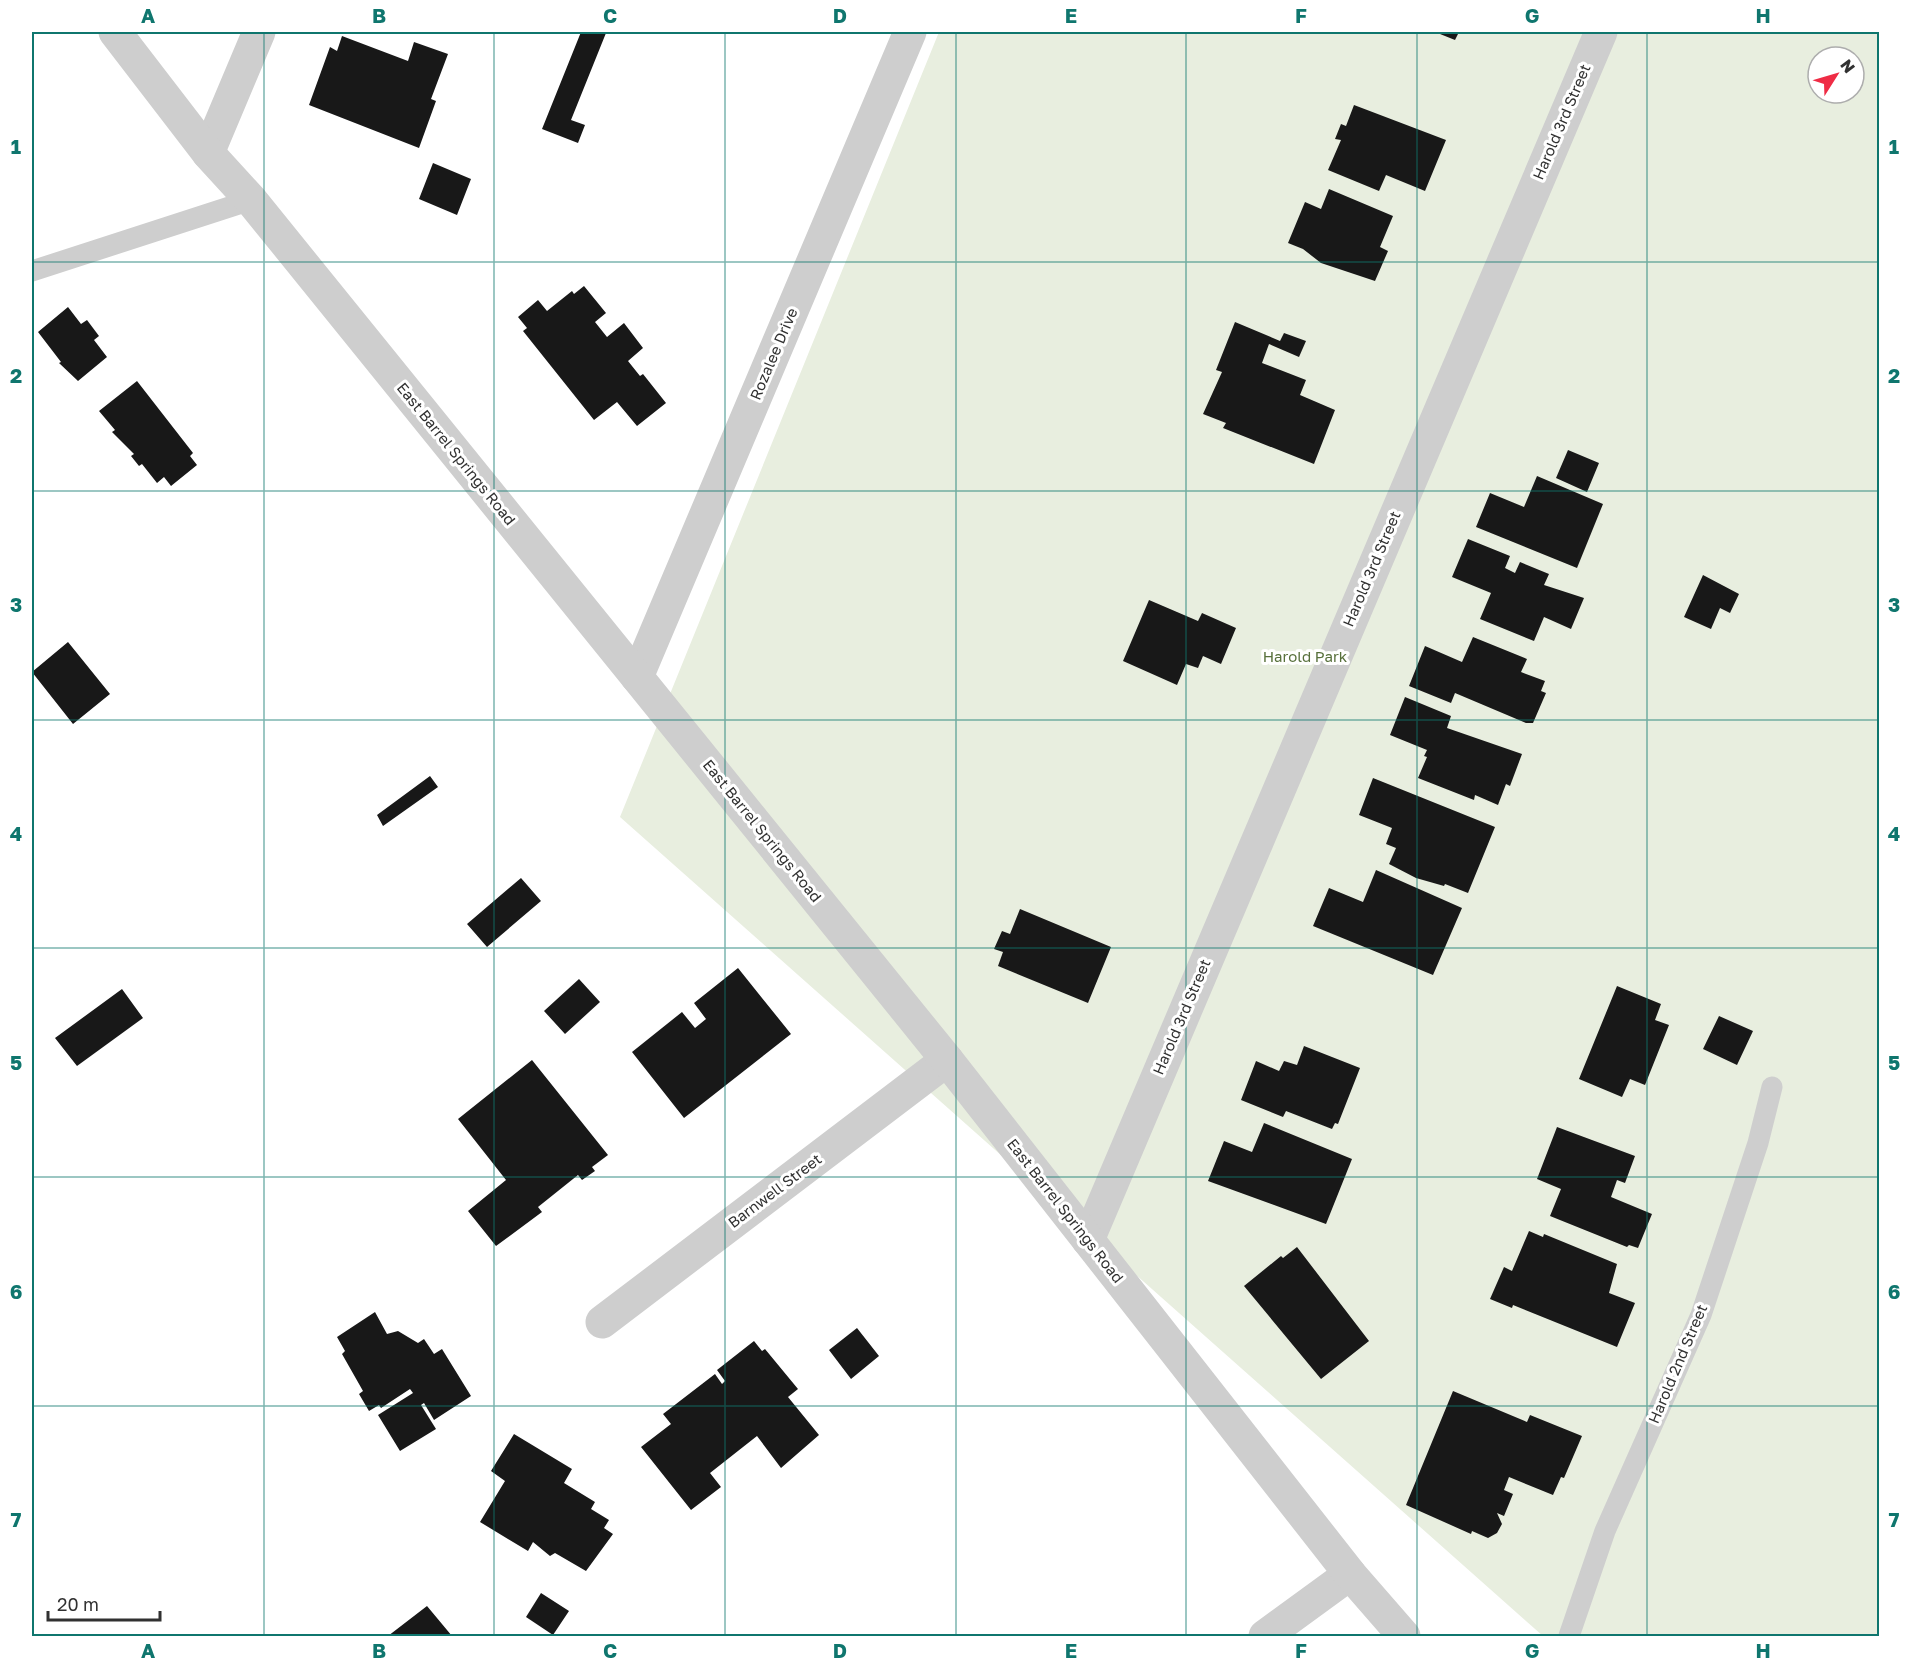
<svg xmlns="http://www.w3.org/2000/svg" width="1911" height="1668" font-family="'Golos Text',sans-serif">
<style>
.green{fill:#e8eedf;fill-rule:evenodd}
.building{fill:#181818}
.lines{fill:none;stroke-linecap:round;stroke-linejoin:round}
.service{stroke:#cecece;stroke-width:21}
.minor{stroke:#cecece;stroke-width:33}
.tertiary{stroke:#cecece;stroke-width:33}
.grid{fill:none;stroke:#0f766e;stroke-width:1.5;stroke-opacity:0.55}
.labels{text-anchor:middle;stroke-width:6;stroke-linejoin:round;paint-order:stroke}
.street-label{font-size:15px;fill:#313131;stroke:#fff}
.park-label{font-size:15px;fill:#57703b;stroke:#fff}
.neatline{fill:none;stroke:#0f766e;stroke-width:2}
.grid-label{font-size:20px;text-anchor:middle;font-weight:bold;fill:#0f766e}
</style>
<rect width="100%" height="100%" fill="#fff"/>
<path class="green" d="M 939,32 L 1879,32 L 1879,1636 L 1543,1636 L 620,817 ZM 1818,57 L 1854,57 L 1854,93 L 1818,93 Z"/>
<path class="building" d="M 581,32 L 606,33 L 571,120 L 585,125 L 578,143 L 542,129 Z
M 1435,32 L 1459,32 L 1455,40 Z
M 342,36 L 408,61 L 414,42 L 448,54 L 431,99 L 436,101 L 419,148 L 309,105 L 330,47 L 337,51 Z
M 1354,105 L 1446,140 L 1425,191 L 1386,175 L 1379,191 L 1328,170 L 1341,140 L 1335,139 L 1341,124 L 1346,126 Z
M 433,163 L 471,179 L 457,215 L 419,199 Z
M 1329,189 L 1393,216 L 1380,247 L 1388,251 L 1375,281 L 1321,263 L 1303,249 L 1288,243 L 1305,202 L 1321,209 Z
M 584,286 L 606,313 L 595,322 L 607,337 L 624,323 L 643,348 L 628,361 L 640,376 L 643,374 L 666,403 L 637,426 L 617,402 L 594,420 L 523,331 L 527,328 L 518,317 L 538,300 L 547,311 L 572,291 L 574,294 Z
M 68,307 L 81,324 L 87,320 L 99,336 L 94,340 L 107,357 L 78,381 L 59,363 L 61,362 L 38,332 Z
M 1235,322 L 1280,341 L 1284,333 L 1306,341 L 1299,357 L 1269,344 L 1262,363 L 1306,380 L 1300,395 L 1335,410 L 1314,464 L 1223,428 L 1226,423 L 1203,414 L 1222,372 L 1216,370 Z
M 137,381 L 193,453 L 190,456 L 197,465 L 171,486 L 164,477 L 157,483 L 142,464 L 139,466 L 131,456 L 134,454 L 112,432 L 115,430 L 99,411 Z
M 1568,450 L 1599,463 L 1587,492 L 1556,478 Z
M 1537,476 L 1603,504 L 1577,568 L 1476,527 L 1490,493 L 1524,507 Z
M 1468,539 L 1510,556 L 1505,568 L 1515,573 L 1520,562 L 1549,574 L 1544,585 L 1584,598 L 1571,629 L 1544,617 L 1534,641 L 1480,619 L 1491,593 L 1452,577 Z
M 1703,575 L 1739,594 L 1730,613 L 1720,608 L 1711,629 L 1684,617 Z
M 1149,600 L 1198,621 L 1202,613 L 1236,628 L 1221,664 L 1203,656 L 1198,668 L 1186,664 L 1177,685 L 1123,661 Z
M 1473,637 L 1527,659 L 1521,672 L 1545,681 L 1541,691 L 1546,693 L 1533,723 L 1526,723 L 1455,693 L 1451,703 L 1409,686 L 1425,646 L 1462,662 Z
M 68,642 L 110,694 L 73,724 L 32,672 Z
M 1405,697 L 1451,716 L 1447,728 L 1522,754 L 1510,786 L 1506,784 L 1498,805 L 1475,795 L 1474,800 L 1418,778 L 1427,757 L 1424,756 L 1427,750 L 1390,735 Z
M 430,776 L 438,787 L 383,826 L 377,815 Z
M 1373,778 L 1495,827 L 1468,893 L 1445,884 L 1444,886 L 1416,878 L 1389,864 L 1396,848 L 1386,844 L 1392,828 L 1359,815 Z
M 1376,870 L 1462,908 L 1433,975 L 1313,926 L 1329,888 L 1363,902 Z
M 521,878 L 541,901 L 487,947 L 467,924 Z
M 1020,909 L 1111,947 L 1088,1003 L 998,966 L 1003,952 L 994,949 L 1002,931 L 1010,934 Z
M 738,968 L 791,1034 L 684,1118 L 632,1052 L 682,1012 L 695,1028 L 706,1019 L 694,1003 Z
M 579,979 L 600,1002 L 565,1034 L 544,1011 Z
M 1617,986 L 1661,1004 L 1655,1020 L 1669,1025 L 1645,1085 L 1630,1079 L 1622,1097 L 1579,1079 Z
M 122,989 L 143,1018 L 77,1066 L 55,1038 Z
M 1719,1016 L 1753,1031 L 1737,1065 L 1703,1049 Z
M 1304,1046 L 1360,1068 L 1338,1124 L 1335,1123 L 1332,1129 L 1286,1111 L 1283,1117 L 1241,1100 L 1256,1061 L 1279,1071 L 1284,1061 L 1297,1065 Z
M 532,1060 L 608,1155 L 592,1167 L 595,1171 L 582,1180 L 578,1175 L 538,1207 L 542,1212 L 496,1246 L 468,1211 L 506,1180 L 458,1119 Z
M 1264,1123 L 1352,1159 L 1326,1224 L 1208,1181 L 1224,1141 L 1252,1152 Z
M 1557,1127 L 1635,1156 L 1625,1183 L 1617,1180 L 1611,1197 L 1652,1214 L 1638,1248 L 1629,1245 L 1627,1247 L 1550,1216 L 1561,1189 L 1537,1179 Z
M 1529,1231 L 1543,1237 L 1544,1234 L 1617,1264 L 1609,1293 L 1635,1303 L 1617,1347 L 1513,1305 L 1512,1308 L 1490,1299 L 1504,1267 L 1512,1271 Z
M 1297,1247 L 1369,1341 L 1321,1379 L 1244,1286 L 1281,1256 L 1283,1258 Z
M 375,1312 L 387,1334 L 398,1331 L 418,1343 L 424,1339 L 434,1354 L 442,1349 L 471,1396 L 434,1420 L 424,1403 L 421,1405 L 436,1429 L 400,1451 L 378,1415 L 413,1393 L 410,1389 L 381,1408 L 379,1405 L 369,1411 L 359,1394 L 363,1391 L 342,1354 L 345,1351 L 337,1337 Z
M 857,1328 L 879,1356 L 851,1379 L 829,1350 Z
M 754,1341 L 762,1351 L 765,1349 L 798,1389 L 788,1397 L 819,1435 L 781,1468 L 757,1436 L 710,1473 L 721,1487 L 691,1510 L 641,1447 L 671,1424 L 663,1414 L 715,1374 L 722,1384 L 725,1381 L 717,1370 Z
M 1453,1391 L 1527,1422 L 1530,1415 L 1582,1436 L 1564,1478 L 1561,1477 L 1553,1495 L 1509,1477 L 1504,1490 L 1513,1494 L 1504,1516 L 1497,1513 L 1502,1524 L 1497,1533 L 1488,1538 L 1472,1531 L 1471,1534 L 1406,1505 Z
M 514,1434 L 572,1469 L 564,1483 L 595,1502 L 591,1509 L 609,1520 L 604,1528 L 613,1534 L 586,1571 L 555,1553 L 550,1556 L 533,1542 L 528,1551 L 480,1522 L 505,1481 L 491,1471 Z
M 541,1593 L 569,1611 L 553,1635 L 526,1617 Z
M 427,1606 L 452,1636 L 388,1636 Z"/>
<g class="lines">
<path class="service" d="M 32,271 L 251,200
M 1569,1636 L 1605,1531 L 1701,1315 L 1758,1143 L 1772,1087"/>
<path class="minor" d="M 208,153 L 259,32
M 637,677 L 910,32
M 1088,1240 L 1601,32
M 602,1322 L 947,1060
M 1265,1636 L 1350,1574"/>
<path class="tertiary" d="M 115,32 L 208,153 L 251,200 L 947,1060 L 1350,1574 L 1404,1636"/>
</g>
<path class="grid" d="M 264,32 L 264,1636M 494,32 L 494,1636M 725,32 L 725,1636M 956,32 L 956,1636M 1186,32 L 1186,1636M 1417,32 L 1417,1636M 1647,32 L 1647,1636M 32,262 L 1880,262M 32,491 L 1880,491M 32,720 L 1880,720M 32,948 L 1880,948M 32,1177 L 1880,1177M 32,1406 L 1880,1406"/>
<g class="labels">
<g class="street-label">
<text transform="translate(1562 122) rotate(-67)" y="5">Harold 3rd Street</text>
<text transform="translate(774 354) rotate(-67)" y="5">Rozalee Drive</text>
<text transform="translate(456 454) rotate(51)" y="5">East Barrel Springs Road</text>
<text transform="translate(1372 569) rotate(-67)" y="5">Harold 3rd Street</text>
<text transform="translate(762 831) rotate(51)" y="5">East Barrel Springs Road</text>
<text transform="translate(1182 1017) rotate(-67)" y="5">Harold 3rd Street</text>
<text transform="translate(775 1191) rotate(-37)" y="5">Barnwell Street</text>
<text transform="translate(1065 1211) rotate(52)" y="5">East Barrel Springs Road</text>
<text transform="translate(1678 1364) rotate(-67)" y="5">Harold 2nd Street</text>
</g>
<g class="park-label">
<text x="1305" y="662">Harold Park</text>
</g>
</g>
<rect width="1911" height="1668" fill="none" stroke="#ffffff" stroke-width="66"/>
<g transform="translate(1836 75) rotate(53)"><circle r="28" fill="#ffffff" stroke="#adadad" stroke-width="1.5"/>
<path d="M0-4.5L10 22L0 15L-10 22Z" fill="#ef2c45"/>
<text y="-9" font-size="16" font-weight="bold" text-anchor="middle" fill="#313131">N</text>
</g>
<path d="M48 1611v9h112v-9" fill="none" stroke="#313131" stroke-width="3"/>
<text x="57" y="1611" font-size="18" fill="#313131" stroke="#ffffff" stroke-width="4.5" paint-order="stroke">20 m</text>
<rect x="33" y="33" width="1845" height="1602" class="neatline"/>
<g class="grid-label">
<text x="148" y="23">A</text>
<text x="379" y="23">B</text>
<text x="610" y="23">C</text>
<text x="840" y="23">D</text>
<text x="1071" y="23">E</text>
<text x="1301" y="23">F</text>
<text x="1532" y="23">G</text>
<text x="1763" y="23">H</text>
<text x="16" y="154">1</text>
<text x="1894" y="154">1</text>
<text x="16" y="383">2</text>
<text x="1894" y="383">2</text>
<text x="16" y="612">3</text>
<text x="1894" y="612">3</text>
<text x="16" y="841">4</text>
<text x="1894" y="841">4</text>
<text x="16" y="1070">5</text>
<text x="1894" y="1070">5</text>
<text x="16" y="1299">6</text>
<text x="1894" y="1299">6</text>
<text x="16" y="1527">7</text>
<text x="1894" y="1527">7</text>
<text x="148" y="1658">A</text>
<text x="379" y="1658">B</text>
<text x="610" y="1658">C</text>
<text x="840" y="1658">D</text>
<text x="1071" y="1658">E</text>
<text x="1301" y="1658">F</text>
<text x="1532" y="1658">G</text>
<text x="1763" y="1658">H</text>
</g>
</svg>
